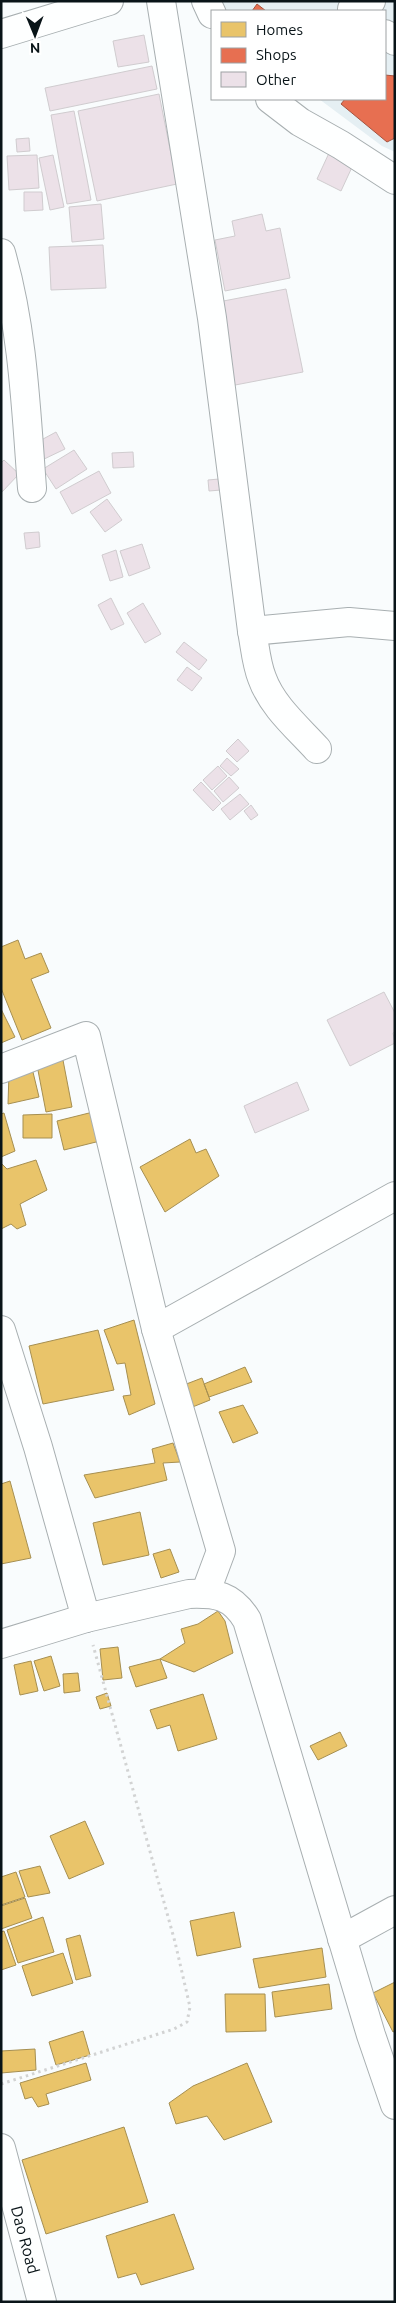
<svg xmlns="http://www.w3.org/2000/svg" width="396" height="2303" font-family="Ubuntu,sans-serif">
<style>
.built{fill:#e5eff3}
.homes{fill:#e9c46a;stroke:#a68f51}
.shops{fill:#e76f51;stroke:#a45440}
.building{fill:#ece1e8;stroke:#d0cccf}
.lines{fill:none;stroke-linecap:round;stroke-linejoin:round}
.minor-casing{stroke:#a8afb1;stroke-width:30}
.highway-casing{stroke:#a8afb1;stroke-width:30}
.path{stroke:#d2d3d3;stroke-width:3;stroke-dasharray:2.5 4;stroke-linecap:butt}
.minor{stroke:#feffff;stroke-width:28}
.highway{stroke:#feffff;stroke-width:28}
.labels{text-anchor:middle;stroke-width:5;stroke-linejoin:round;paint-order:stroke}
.street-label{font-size:16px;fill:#091418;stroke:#fff}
</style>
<rect width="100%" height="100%" fill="#f9fcfd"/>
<path class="built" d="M 211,1 L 395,1 L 395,152 L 382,146 L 319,99 L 385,99 L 385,11 L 220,11 Z"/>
<path class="homes" d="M 18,940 L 25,959 L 41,953 L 49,972 L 31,979 L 51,1028 L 22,1040 L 1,988 L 1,947 Z
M 1,1009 L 15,1037 L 1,1043 Z
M 62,1055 L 72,1107 L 46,1112 L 36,1060 Z
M 32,1068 L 39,1097 L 8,1104 L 9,1073 Z
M 97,1111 L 104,1140 L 64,1150 L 57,1121 Z
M 4,1113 L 15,1151 L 1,1157 L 1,1114 Z
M 52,1114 L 52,1138 L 23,1138 L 23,1115 Z
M 190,1139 L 196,1153 L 206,1149 L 219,1176 L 165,1212 L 140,1167 Z
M 36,1160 L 47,1190 L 20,1204 L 26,1225 L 17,1229 L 11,1224 L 1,1229 L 1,1163 L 7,1169 Z
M 134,1320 L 155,1404 L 129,1415 L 123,1396 L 131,1395 L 125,1363 L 117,1364 L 104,1330 Z
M 98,1330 L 114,1390 L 43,1404 L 29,1346 Z
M 245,1367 L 252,1382 L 209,1397 L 204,1384 Z
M 202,1378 L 210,1400 L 185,1410 L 176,1388 Z
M 243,1405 L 258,1433 L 233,1443 L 219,1412 Z
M 173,1443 L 180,1462 L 163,1463 L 167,1480 L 95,1498 L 84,1475 L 155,1463 L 152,1449 Z
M 10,1481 L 31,1558 L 1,1564 L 1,1484 Z
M 140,1512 L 149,1555 L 103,1565 L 93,1523 Z
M 170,1549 L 179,1572 L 161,1578 L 153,1554 Z
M 218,1611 L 225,1621 L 233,1653 L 194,1672 L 160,1659 L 185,1643 L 181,1629 L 198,1624 Z
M 118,1647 L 122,1678 L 103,1680 L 100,1649 Z
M 51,1656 L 60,1686 L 44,1691 L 34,1661 Z
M 160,1659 L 167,1678 L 136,1687 L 129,1667 Z
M 31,1661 L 38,1691 L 20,1695 L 14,1665 Z
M 78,1673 L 80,1691 L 64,1693 L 63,1674 Z
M 107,1693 L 111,1706 L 100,1709 L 96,1697 Z
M 203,1694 L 217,1739 L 178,1751 L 170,1725 L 157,1729 L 150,1710 Z
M 340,1732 L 347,1746 L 318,1760 L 310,1746 Z
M 85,1821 L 104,1864 L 69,1879 L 50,1836 Z
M 40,1866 L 50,1893 L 28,1897 L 19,1871 Z
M 16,1872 L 25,1897 L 1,1905 L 1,1877 Z
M 25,1898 L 32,1918 L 1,1929 L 1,1906 Z
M 234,1912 L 241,1947 L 197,1956 L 190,1921 Z
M 43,1917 L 54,1952 L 18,1963 L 7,1930 Z
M 4,1931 L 16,1965 L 1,1970 L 1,1932 Z
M 80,1935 L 91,1976 L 76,1980 L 66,1939 Z
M 322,1948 L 326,1977 L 259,1988 L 253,1959 Z
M 63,1953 L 73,1983 L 32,1996 L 22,1966 Z
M 395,1982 L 395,2031 L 393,2032 L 373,1993 Z
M 329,1984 L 332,2009 L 275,2017 L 272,1992 Z
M 225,1994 L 265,1994 L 266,2031 L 226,2032 Z
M 83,2031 L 90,2055 L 56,2065 L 49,2042 Z
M 35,2049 L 36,2070 L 1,2073 L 1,2051 Z
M 86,2063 L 91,2080 L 46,2094 L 49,2104 L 38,2107 L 32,2097 L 25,2099 L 20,2083 Z
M 247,2063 L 272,2122 L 224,2140 L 207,2116 L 176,2124 L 169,2103 L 193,2086 Z
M 124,2127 L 148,2202 L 46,2234 L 22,2160 Z
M 174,2214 L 194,2269 L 141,2285 L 136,2273 L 118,2278 L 106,2236 Z"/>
<path class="shops" d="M 257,4 L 266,11 L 252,11 Z
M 385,75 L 395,76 L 395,138 L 387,142 L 341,104 L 345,99 L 385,99 Z"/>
<path class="building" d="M 144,35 L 149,62 L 118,67 L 113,41 Z
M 152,66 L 157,89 L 50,111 L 45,88 Z
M 159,94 L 177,184 L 97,201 L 78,111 Z
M 74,111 L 91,200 L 67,204 L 51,115 Z
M 29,138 L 30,151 L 17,152 L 16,139 Z
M 329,153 L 353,165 L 341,191 L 317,179 Z
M 37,155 L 39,188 L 9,190 L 7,156 Z
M 53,155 L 64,207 L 50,210 L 39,158 Z
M 24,192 L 42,192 L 43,210 L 24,211 Z
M 101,204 L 104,239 L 72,242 L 69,207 Z
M 262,214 L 266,231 L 280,228 L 290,278 L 225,291 L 215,240 L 235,236 L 232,221 Z
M 103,245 L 106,288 L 51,290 L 49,247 Z
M 286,289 L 303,372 L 230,386 L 213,303 Z
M 56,432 L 65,449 L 40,461 L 32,445 Z
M 74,450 L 87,469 L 56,489 L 43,469 Z
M 133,452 L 134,467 L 113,468 L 112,453 Z
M 4,460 L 19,474 L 2,492 L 1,463 Z
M 99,471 L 111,493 L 72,514 L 60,492 Z
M 219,479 L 221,490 L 209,491 L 208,480 Z
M 107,499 L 122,520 L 105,532 L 90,512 Z
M 39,532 L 40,547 L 26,549 L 24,533 Z
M 142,544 L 150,568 L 129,576 L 120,551 Z
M 116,550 L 123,577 L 110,581 L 102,555 Z
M 111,598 L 124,624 L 111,630 L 98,605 Z
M 143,603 L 161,634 L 145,643 L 127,613 Z
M 184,642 L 207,660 L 199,670 L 176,652 Z
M 187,667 L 202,678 L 192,691 L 177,680 Z
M 238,739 L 249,751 L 237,762 L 226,751 Z
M 227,758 L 239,769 L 231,776 L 220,766 Z
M 218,766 L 227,776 L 212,790 L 203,780 Z
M 229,777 L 239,788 L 223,802 L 214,791 Z
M 201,782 L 221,803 L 213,811 L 193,790 Z
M 240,794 L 249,804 L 230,820 L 221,809 Z
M 251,805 L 258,815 L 251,820 L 244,811 Z
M 384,992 L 395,1013 L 395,1032 L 393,1033 L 395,1043 L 350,1066 L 327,1020 Z
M 297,1082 L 309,1110 L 255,1133 L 244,1106 Z"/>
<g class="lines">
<g class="minor-casing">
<g id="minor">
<path d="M 161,1 L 212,318 L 252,631 C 255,646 256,663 262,678 C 272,706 297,727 317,749"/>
<path d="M 206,1 L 212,14"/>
<path d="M 352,9 L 371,1"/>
<path d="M 385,34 L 395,41"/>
<path d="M 270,99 L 300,122 L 341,145 L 395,180"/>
<path d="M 1,253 C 23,329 26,409 32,488"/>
<path d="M 252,631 L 349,622 L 395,626"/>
<path d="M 1,1069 L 86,1036 L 156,1329 L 221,1551 L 205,1594"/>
<path d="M 156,1329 L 395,1196"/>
<path d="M 1,1330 L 38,1447 L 86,1618"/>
<path d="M 1,1644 L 86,1618 L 189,1594 C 216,1593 232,1595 247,1620 L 371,2035 L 395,2105"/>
<path d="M 342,1939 L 395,1910"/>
<path id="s1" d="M 1,2148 L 42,2302"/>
</g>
</g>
<g class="highway-casing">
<path id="highway" d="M 1,34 L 109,1"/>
</g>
<path class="path" d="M 1,2084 L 174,2029 L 187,2022 L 190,2007 L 175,1942 L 93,1645"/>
<use href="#minor" class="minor"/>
<use href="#highway" class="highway"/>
</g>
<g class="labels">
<g class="street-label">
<text dy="6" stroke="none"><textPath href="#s1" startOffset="95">Dao Road</textPath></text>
</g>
</g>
<rect width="396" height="2303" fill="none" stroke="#091418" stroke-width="5"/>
<rect x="211" y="10" width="175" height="90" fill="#ffffff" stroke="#9da1a3"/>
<rect x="221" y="22" width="25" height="15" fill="#e9c46a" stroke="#9da1a3"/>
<text x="256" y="35" font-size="15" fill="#091418">Homes</text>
<rect x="221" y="48" width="25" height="15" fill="#e76f51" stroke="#9da1a3"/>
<text x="256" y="60" font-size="15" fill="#091418">Shops</text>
<rect x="221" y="72" width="25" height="15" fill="#ece1e8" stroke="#9da1a3"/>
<text x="256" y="85" font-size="15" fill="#091418">Other</text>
<g transform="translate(35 35) rotate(179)" stroke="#ffffff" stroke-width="4" paint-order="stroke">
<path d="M0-4L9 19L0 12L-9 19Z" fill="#091418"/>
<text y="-8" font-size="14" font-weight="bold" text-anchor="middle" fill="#091418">N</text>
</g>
</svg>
